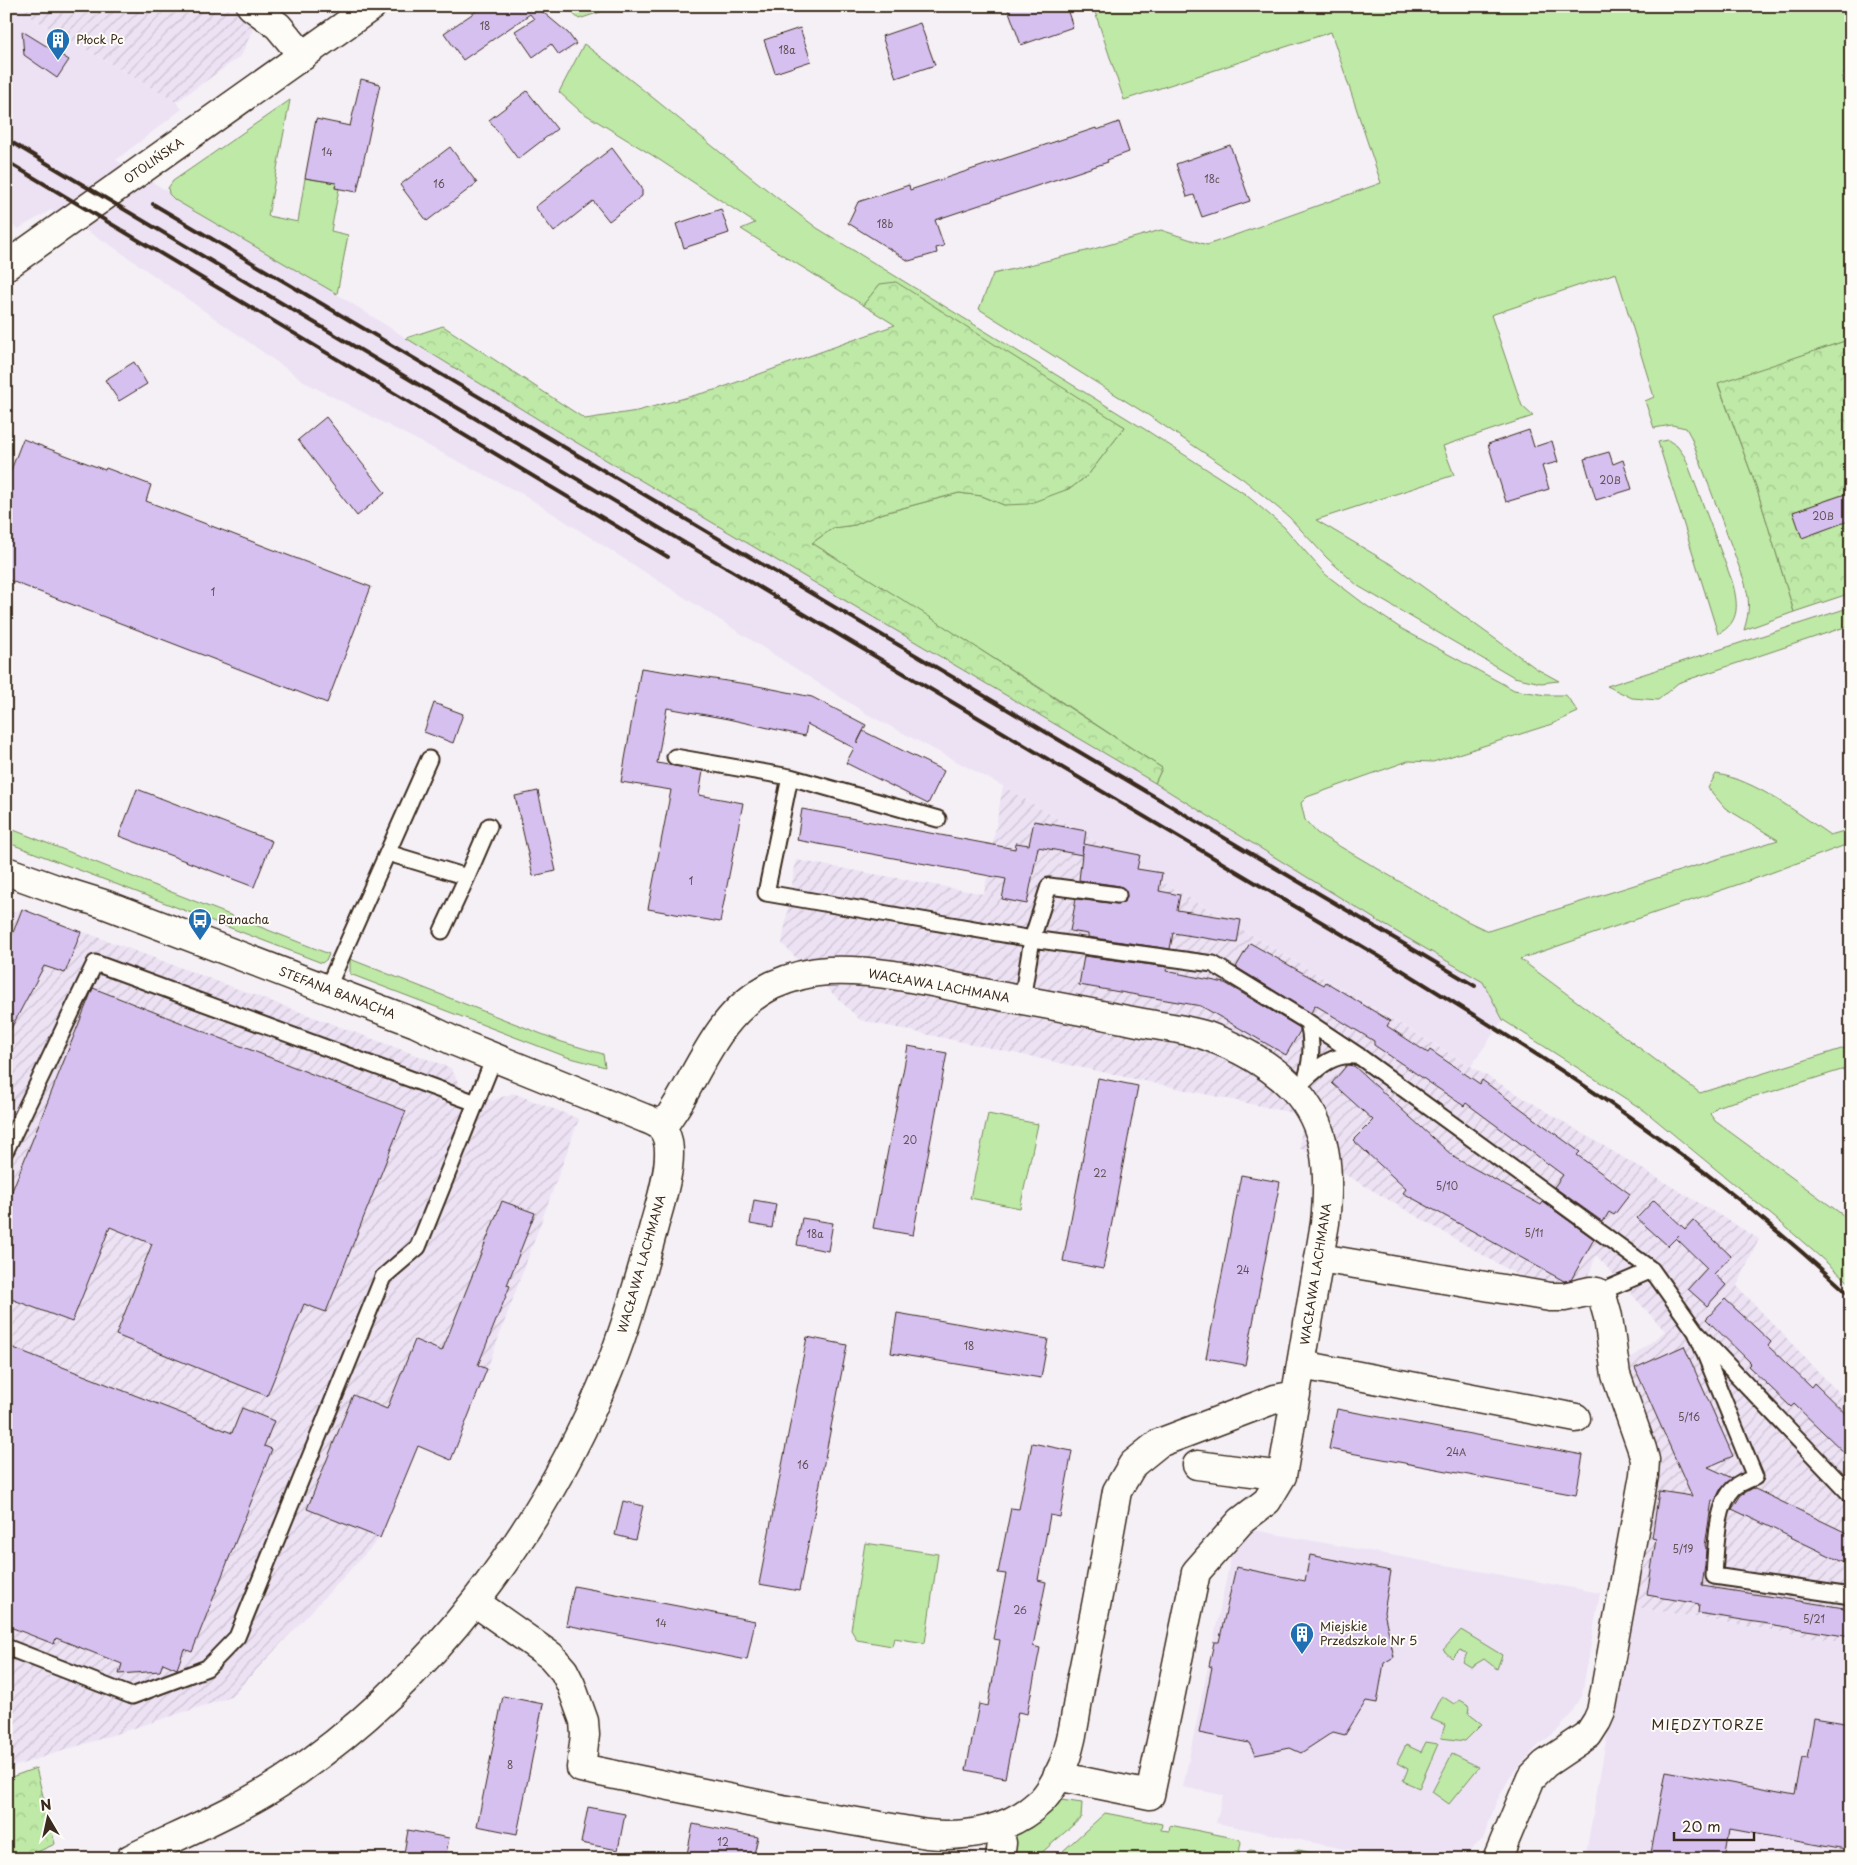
<svg xmlns="http://www.w3.org/2000/svg" width="1857" height="1865" font-family="'Playpen Sans',sans-serif">
<style>
.built{fill:#ece2f4}
.industrial{fill:url(#industrial-furrows)}
.green{fill:#bee9a6;stroke:#7c8a62}
.forest{fill:url(#forest-crowns);stroke:#7c8a62}
.building{fill:#d6c0f0;stroke:#3b2a1e}
.lines{fill:none;stroke-linecap:round;stroke-linejoin:round}
.service-casing{stroke:#3b2a1e;stroke-width:19}
.minor-casing{stroke:#3b2a1e;stroke-width:31}
.secondary-casing{stroke:#3b2a1e;stroke-width:31}
.service{stroke:#fdfcf7;stroke-width:15}
.minor{stroke:#fdfcf7;stroke-width:28}
.secondary{stroke:#fdfcf7;stroke-width:28}
.rail{stroke:#3b2a1e;stroke-width:4}
.labels{text-anchor:middle;stroke-width:4;stroke-linejoin:round;paint-order:stroke}
.number-label{font-size:10px;fill:#625052}
.poi-label{font-size:12px;fill:#3b2a1e;stroke:#fdfcf7;text-anchor:start}
.street-label{font-size:12px;fill:#3b2a1e;stroke:#fdfcf7}
.neighbourhood-label{font-size:14px;letter-spacing:1px;fill:#3b2a1e;stroke:#fdfcf7}
</style>
<defs>
<pattern id="industrial-furrows" width="10" height="10" patternUnits="userSpaceOnUse" patternTransform="scale(1.25)"><rect width="10" height="10" fill="#ece2f4"/><path d="M-1 1l2-2M0 10L10 0M9 11l2-2" fill="none" stroke="#cbc2d1"/></pattern>
<pattern id="forest-crowns" width="20" height="18" patternUnits="userSpaceOnUse" patternTransform="scale(1.25)"><rect width="20" height="18" fill="#bee9a6"/><path d="M2 6a3 3 0 1 1 6 0M12 15a3 3 0 1 1 6 0" fill="none" stroke="#a4c88e"/></pattern>
</defs>
<rect width="100%" height="100%" fill="#f5f0f6"/>
<filter id="ink" filterUnits="userSpaceOnUse"><feTurbulence type="fractalNoise" baseFrequency=".02" numOctaves="2"/><feDisplacementMap in="SourceGraphic" scale="10" xChannelSelector="R" yChannelSelector="G"/><feConvolveMatrix kernelMatrix="1 2 1 2 8 2 1 2 1" color-interpolation-filters="sRGB"/></filter>
<g filter="url(#ink)">
<path class="built" d="M 22,12 L 176,102 L 182,109 L 116,160 L 337,294 L 406,338 L 1519,997 L 1471,1066 L 1003,786 L 867,714 L 524,495 L 308,384 L 112,246 L 51,210 L 18,229 L 6,221 L 6,21 Z
M 1851,66 L 1851,103 L 1842,76 Z
M 1237,1527 L 1600,1593 L 1582,1694 L 1571,1714 L 1559,1729 L 1539,1745 L 1511,1775 L 1496,1803 L 1483,1839 L 1467,1853 L 1464,1859 L 1393,1859 L 1216,1823 L 1223,1795 L 1183,1787 Z
M 1630,1606 L 1851,1644 L 1851,1859 L 1585,1859 Z"/>
<path class="industrial" d="M 6,6 L 263,6 L 241,56 L 176,102 L 22,12 L 6,21 Z
M 1003,786 L 1759,1239 L 1737,1286 L 1851,1406 L 1851,1644 L 1630,1606 L 1656,1464 L 1623,1364 L 1665,1331 L 1596,1255 L 1577,1310 L 1300,1148 L 1302,1115 L 860,1020 L 782,944 L 796,860 L 984,894 Z
M 22,909 L 451,1068 L 461,1088 L 492,1101 L 513,1093 L 579,1119 L 487,1369 L 451,1460 L 418,1446 L 380,1538 L 231,1697 L 6,1769 L 6,915 Z"/>
<path class="green" d="M 564,6 L 618,6 L 579,19 Z
M 1093,6 L 1851,6 L 1851,66 L 1842,76 L 1851,103 L 1851,339 L 1718,384 L 1756,486 L 1794,612 L 1744,630 C 1750,610 1750,600 1744,580 L 1691,437 L 1686,428 L 1672,425 L 1654,428 L 1645,401 L 1654,397 L 1616,273 L 1491,315 L 1522,406 L 1533,416 L 1443,446 L 1454,475 L 1316,520 L 1394,566 L 1537,669 L 1559,681 L 1541,683 L 1514,677 L 1358,586 L 1327,558 L 1289,517 L 1243,479 L 1148,415 L 979,309 L 993,274 L 1090,250 L 1161,230 L 1207,245 L 1381,183 L 1331,32 L 1124,100 Z
M 584,44 C 663,103 737,169 817,228 L 1146,430 L 1245,494 L 1284,527 L 1325,574 L 1367,606 L 1402,629 L 1514,690 L 1546,695 L 1566,695 L 1578,712 L 1552,724 L 1433,762 L 1408,761 L 1307,797 L 1301,803 L 1305,820 L 1317,833 L 1465,920 L 1488,931 L 1778,840 L 1725,808 L 1708,788 L 1716,774 C 1754,779 1799,814 1830,835 L 1851,829 L 1851,843 L 1757,878 L 1520,959 L 1700,1093 L 1851,1046 L 1851,1067 L 1774,1091 L 1718,1106 L 1710,1114 L 1715,1121 L 1851,1221 L 1851,1284 L 1780,1222 L 1645,1111 L 1503,1020 L 1483,982 L 1378,921 L 1155,783 L 1162,768 L 1045,691 L 812,543 L 833,528 L 855,525 L 880,514 L 959,493 L 982,496 L 1004,505 L 1071,488 L 1088,475 L 1125,427 L 880,284 L 863,305 L 741,229 L 755,223 L 652,155 L 580,111 L 559,92 Z
M 290,100 L 268,216 L 298,222 L 305,178 L 336,183 L 335,188 L 339,189 L 331,231 L 348,235 L 337,294 L 175,200 L 169,194 L 168,188 L 173,181 Z
M 1668,440 L 1677,446 L 1685,457 L 1732,581 C 1738,603 1741,622 1718,634 L 1658,442 Z
M 1851,607 L 1851,625 L 1678,683 L 1658,700 L 1632,698 L 1607,686 Z
M 6,827 L 329,954 L 327,959 L 322,963 L 6,842 Z
M 350,959 L 562,1042 L 603,1054 L 605,1067 L 567,1057 L 350,974 Z
M 988,1114 L 1038,1124 L 1020,1208 L 970,1198 Z
M 865,1543 L 938,1554 L 925,1643 L 894,1638 L 892,1646 L 857,1640 L 851,1630 Z
M 1461,1630 L 1502,1655 L 1497,1669 L 1484,1659 L 1471,1667 L 1463,1662 L 1467,1653 L 1460,1650 L 1452,1658 L 1443,1650 Z
M 1442,1696 L 1454,1704 L 1460,1700 L 1470,1706 L 1469,1714 L 1482,1724 L 1465,1741 L 1441,1738 L 1445,1725 L 1431,1719 Z
M 1426,1742 L 1438,1744 L 1419,1788 L 1403,1781 L 1408,1769 L 1397,1763 L 1406,1745 L 1421,1752 Z
M 1452,1754 L 1479,1767 L 1449,1804 L 1432,1792 Z
M 1054,1799 L 1082,1803 L 1081,1818 L 1038,1856 L 1009,1851 L 1016,1829 Z
M 1105,1813 L 1162,1824 L 1161,1830 L 1169,1831 L 1170,1825 L 1239,1839 L 1241,1842 L 1238,1859 L 1064,1859 L 1062,1857 L 1063,1851 Z
M 1250,1850 L 1277,1855 L 1299,1850 L 1338,1859 L 1246,1859 L 1247,1852 Z"/>
<path class="forest" d="M 896,282 L 1125,427 L 1088,475 L 1071,488 L 1028,504 L 1004,505 L 982,496 L 959,493 L 880,514 L 855,525 L 833,528 L 812,543 L 922,612 L 1162,768 L 1155,783 L 562,434 L 406,338 L 443,326 L 585,419 L 637,411 L 718,389 L 895,325 L 863,305 L 880,284 Z
M 1851,339 L 1851,593 L 1794,612 L 1756,486 L 1718,383 Z
M 36,1768 L 55,1844 L 22,1859 L 6,1859 L 6,1779 Z"/>
<path class="building" d="M 484,6 L 542,6 L 538,8 L 568,33 L 576,44 L 559,55 L 551,44 L 533,57 L 515,31 L 534,19 L 530,14 L 463,60 L 444,33 Z
M 1007,6 L 1066,6 L 1073,27 L 1021,45 Z
M 920,23 L 935,65 L 896,78 L 882,36 Z
M 800,28 L 811,61 L 775,73 L 764,40 Z
M 22,31 L 69,60 L 57,78 L 24,55 Z
M 361,79 L 380,84 L 357,192 L 335,188 L 336,183 L 305,178 L 316,119 L 350,126 Z
M 527,91 L 557,129 L 518,159 L 489,120 Z
M 1119,122 L 1129,152 L 1107,160 L 1108,162 L 935,220 L 944,246 L 936,248 L 937,253 L 909,261 L 848,223 L 858,202 L 909,185 L 910,190 L 1096,128 L 1097,130 Z
M 1230,145 L 1250,201 L 1202,217 L 1194,195 L 1187,197 L 1176,164 Z
M 450,147 L 477,183 L 427,221 L 400,185 Z
M 612,148 L 642,188 L 642,196 L 609,221 L 593,201 L 554,232 L 535,207 Z
M 721,209 L 729,233 L 684,248 L 676,224 Z
M 134,362 L 147,384 L 119,401 L 105,380 Z
M 326,417 L 385,493 L 357,516 L 298,440 Z
M 1529,430 L 1534,447 L 1552,441 L 1558,462 L 1542,466 L 1549,489 L 1506,502 L 1488,444 Z
M 23,439 L 105,470 L 106,468 L 151,485 L 146,501 L 371,587 L 327,703 L 6,579 L 6,483 Z
M 1609,452 L 1613,464 L 1623,460 L 1632,489 L 1596,500 L 1584,459 Z
M 1851,492 L 1851,520 L 1802,538 L 1793,512 Z
M 641,668 L 753,685 L 812,697 L 866,725 L 857,743 L 863,731 L 944,771 L 928,804 L 846,763 L 854,748 L 807,724 L 805,736 L 728,719 L 667,708 L 657,763 L 703,771 L 699,795 L 743,803 L 720,922 L 648,909 L 671,790 L 621,782 Z
M 434,703 L 463,714 L 453,743 L 424,732 Z
M 137,789 L 272,841 L 254,887 L 119,836 Z
M 538,791 L 556,871 L 533,876 L 515,796 Z
M 802,809 L 1015,849 L 1016,843 L 1029,845 L 1034,821 L 1086,831 L 1084,844 L 1140,855 L 1137,869 L 1162,873 L 1159,891 L 1180,895 L 1177,910 L 1241,920 L 1237,943 L 1173,933 L 1170,949 L 1088,937 L 1088,934 L 1070,931 L 1076,899 L 1117,904 L 1125,901 L 1127,897 L 1126,891 L 1120,886 L 1079,880 L 1083,846 L 1082,855 L 1038,847 L 1027,904 L 1002,899 L 1006,879 L 797,840 Z
M 22,909 L 81,932 L 65,973 L 44,966 L 6,1038 L 6,951 Z
M 1250,943 L 1324,985 L 1326,982 L 1390,1021 L 1387,1026 L 1428,1053 L 1430,1050 L 1480,1084 L 1482,1080 L 1580,1152 L 1577,1155 L 1630,1194 L 1614,1215 L 1609,1212 L 1603,1222 L 1554,1187 L 1563,1175 L 1466,1103 L 1464,1106 L 1374,1045 L 1374,1041 L 1320,1008 L 1315,1005 L 1311,1013 L 1236,967 Z
M 1084,956 L 1167,967 L 1166,971 L 1225,983 L 1300,1028 L 1300,1031 L 1286,1055 L 1201,1006 L 1079,985 Z
M 93,988 L 406,1111 L 326,1312 L 304,1304 L 267,1396 L 116,1335 L 152,1244 L 110,1227 L 72,1322 L 6,1297 L 6,1206 Z
M 908,1046 L 947,1053 L 913,1235 L 873,1228 Z
M 1347,1065 L 1354,1066 L 1455,1158 L 1541,1205 L 1543,1202 L 1594,1239 L 1571,1280 L 1564,1281 L 1403,1193 L 1406,1189 L 1353,1140 L 1373,1120 L 1332,1083 Z
M 1098,1078 L 1138,1086 L 1103,1269 L 1063,1261 Z
M 1241,1175 L 1280,1182 L 1245,1365 L 1206,1358 Z
M 754,1200 L 776,1204 L 772,1228 L 750,1224 Z
M 1654,1200 L 1685,1229 L 1693,1220 L 1731,1256 L 1714,1274 L 1726,1285 L 1707,1306 L 1688,1289 L 1707,1268 L 1676,1238 L 1679,1235 L 1668,1246 L 1637,1218 Z
M 502,1201 L 535,1213 L 507,1285 L 510,1286 L 478,1365 L 487,1369 L 451,1460 L 418,1446 L 380,1538 L 307,1509 L 353,1395 L 387,1409 L 415,1340 L 442,1351 Z
M 802,1218 L 833,1223 L 828,1251 L 797,1245 Z
M 1725,1299 L 1771,1342 L 1768,1346 L 1811,1387 L 1814,1383 L 1851,1419 L 1851,1459 L 1794,1404 L 1791,1407 L 1748,1366 L 1751,1363 L 1706,1319 Z
M 897,1313 L 1048,1339 L 1041,1378 L 891,1353 Z
M 807,1337 L 847,1345 L 799,1591 L 759,1584 Z
M 6,1345 L 232,1433 L 242,1408 L 274,1421 L 264,1446 L 272,1449 L 192,1652 L 184,1649 L 177,1669 L 163,1663 L 160,1671 L 119,1674 L 122,1664 L 56,1638 L 54,1644 L 10,1627 L 12,1621 L 6,1618 Z
M 1684,1346 L 1733,1456 L 1708,1467 L 1732,1478 L 1720,1490 L 1715,1501 L 1712,1500 L 1705,1546 L 1706,1547 L 1705,1565 L 1702,1586 L 1851,1609 L 1851,1637 L 1698,1613 L 1699,1604 L 1647,1595 L 1656,1539 L 1652,1538 L 1659,1491 L 1692,1496 L 1635,1368 Z
M 1337,1409 L 1583,1455 L 1576,1495 L 1329,1449 Z
M 1032,1443 L 1072,1451 L 1060,1517 L 1050,1515 L 1038,1580 L 1046,1582 L 1033,1646 L 1040,1648 L 1027,1714 L 1018,1712 L 1005,1778 L 966,1770 L 979,1704 L 988,1706 L 1000,1640 L 993,1639 L 1006,1574 L 998,1573 L 1011,1508 L 1019,1509 Z
M 1753,1488 L 1851,1535 L 1851,1566 L 1732,1509 L 1741,1495 Z
M 623,1501 L 643,1506 L 635,1540 L 615,1535 Z
M 1310,1555 L 1391,1571 L 1384,1612 L 1394,1657 L 1384,1663 L 1377,1703 L 1366,1701 L 1345,1735 L 1333,1732 L 1301,1753 L 1290,1748 L 1255,1755 L 1249,1743 L 1199,1733 L 1212,1667 L 1209,1666 L 1214,1642 L 1219,1642 L 1236,1567 L 1305,1581 Z
M 574,1586 L 755,1621 L 747,1660 L 566,1625 Z
M 503,1696 L 543,1704 L 517,1834 L 477,1826 Z
M 1814,1718 L 1851,1724 L 1851,1851 L 1730,1829 L 1725,1859 L 1650,1859 L 1666,1771 L 1795,1795 L 1802,1758 L 1807,1759 Z
M 588,1807 L 625,1814 L 618,1850 L 581,1843 Z
M 693,1824 L 758,1837 L 753,1859 L 686,1859 Z
M 408,1830 L 449,1838 L 445,1859 L 403,1859 Z"/>
<g class="lines">
<g class="service-casing">
<path id="service" d="M 675,757 L 790,777 L 766,893 L 1032,939 L 1049,886 L 1118,895
M 790,777 L 938,819
M 388,853 L 467,877 L 442,931
M 467,877 L 489,826
M 327,989 L 429,759
M 1022,1000 L 1032,939 L 1213,964 L 1308,1022
M 1306,1079 C 1312,1059 1313,1042 1308,1022 L 1359,1056
M 1294,1090 C 1314,1072 1331,1050 1360,1057 L 1652,1270
M 6,1150 L 95,963 L 476,1103
M 1598,1293 L 1652,1270 L 1696,1332 L 1851,1495
M 1696,1332 L 1755,1477 C 1748,1480 1740,1483 1734,1488 C 1715,1506 1716,1552 1714,1576 L 1851,1596
M 6,1647 L 132,1696 L 207,1668 L 237,1637 L 383,1277 L 418,1247 L 494,1058"/>
</g>
<g class="minor-casing">
<path id="minor" d="M 251,6 L 278,26 L 303,56
M 6,871 L 56,889 L 104,904 L 416,1023 L 456,1042 L 644,1118 C 650,1120 657,1123 661,1127 C 680,1147 660,1203 654,1226 C 641,1275 627,1325 608,1372 C 541,1534 430,1683 283,1781 C 235,1812 181,1834 130,1859
M 662,1128 C 669,1117 677,1106 683,1095 C 707,1052 726,1008 773,985 C 789,978 810,972 828,971 C 887,968 948,987 1005,997 C 1051,1005 1097,1014 1143,1023 C 1164,1027 1187,1029 1207,1036 C 1238,1047 1270,1065 1293,1088 C 1329,1125 1330,1175 1325,1223 L 1282,1476 L 1197,1465
M 1320,1258 L 1550,1297 L 1564,1297 L 1591,1291 L 1597,1292 L 1603,1299 L 1608,1317 L 1616,1375 L 1642,1449 L 1645,1460 L 1644,1475 L 1601,1712 L 1597,1721 L 1588,1735 L 1545,1764 L 1531,1778 L 1497,1859
M 1302,1365 L 1576,1418
M 475,1602 L 551,1656 L 564,1671 L 571,1685 L 584,1721 L 585,1735 L 581,1768 L 782,1809 L 927,1834 C 967,1838 1010,1830 1040,1802 C 1051,1792 1058,1776 1064,1763 C 1073,1740 1077,1706 1081,1681 C 1094,1618 1106,1554 1117,1491 L 1133,1464 L 1159,1443 L 1275,1399 L 1296,1395
M 1057,1776 L 1150,1795 L 1196,1572 L 1241,1521 L 1267,1501 L 1282,1476
M 998,1827 L 1002,1843 L 1000,1859"/>
</g>
<g class="secondary-casing">
<path id="secondary" d="M 6,266 L 372,6"/>
</g>
<use href="#service" class="service"/>
<use href="#minor" class="minor"/>
<use href="#secondary" class="secondary"/>
<path class="rail" d="M 6,139 L 1392,964 C 1470,1013 1549,1060 1624,1113 C 1704,1169 1779,1230 1851,1296
M 6,161 L 668,557
M 153,204 L 1475,986"/>
</g>
</g>
<defs>
<g id="building-pin" transform="scale(1.25)"><path d="M0 17L-7.5 6A9.5 9.5 0 1 1 7.5 6Z" fill="#1f6fb2" stroke="#fdfcf7"/><path d="M-4-6H4V6H1V3H-1V6H-4ZM-2.5-4.3h1.7v1.8h-1.7ZM.8-4.3h1.7v1.8H.8ZM-2.5-1h1.7V.8h-1.7ZM.8-1h1.7V.8H.8Z" fill="#fff"/></g>
<g id="bus-pin" transform="scale(1.25)"><path d="M0 17L-7.5 6A9.5 9.5 0 1 1 7.5 6Z" fill="#1f6fb2" stroke="#fdfcf7"/><path d="M-5-6H5V4H4V6H2V4H-2V6H-4V4H-5ZM-3.5-4V0h7V-4ZM-3.5 1.2v1.5H-2V1.2ZM2 1.2v1.5H3.5V1.2Z" fill="#fff"/></g>
</defs>
<g fill-rule="evenodd">
<use href="#building-pin" x="58" y="40"/>
<use href="#bus-pin" x="200" y="920"/>
<use href="#building-pin" x="1302" y="1634"/>
</g>
<g class="labels">
<g class="number-label">
<text x="485" y="30">18</text>
<text x="787" y="54">18a</text>
<text x="327" y="156">14</text>
<text x="1212" y="183">18c</text>
<text x="439" y="188">16</text>
<text x="885" y="228">18b</text>
<text x="1610" y="484">20B</text>
<text x="1823" y="520">20B</text>
<text x="213" y="596">1</text>
<text x="691" y="885">1</text>
<text x="910" y="1144">20</text>
<text x="1100" y="1177">22</text>
<text x="1447" y="1190">5/10</text>
<text x="1534" y="1237">5/11</text>
<text x="815" y="1238">18a</text>
<text x="1243" y="1274">24</text>
<text x="969" y="1350">18</text>
<text x="1689" y="1421">5/16</text>
<text x="1456" y="1456">24A</text>
<text x="803" y="1469">16</text>
<text x="1683" y="1553">5/19</text>
<text x="1020" y="1614">26</text>
<text x="1814" y="1623">5/21</text>
<text x="661" y="1627">14</text>
<text x="510" y="1769">8</text>
<text x="723" y="1846">12</text>
</g>
<g class="poi-label">
<text x="76" y="44">Płock Pc</text>
<text x="218" y="924">Banacha</text>
<text x="1320" y="1631">Miejskie<tspan x="1320" dy="14">Przedszkole Nr 5</tspan></text>
</g>
<g class="street-label">
<text transform="translate(154 161) rotate(-35)" y="4">OTOLIŃSKA</text>
<text transform="translate(939 986) rotate(10)" y="4">WACŁAWA LACHMANA</text>
<text transform="translate(337 993) rotate(21)" y="4">STEFANA BANACHA</text>
<text transform="translate(642 1264) rotate(-74)" y="4">WACŁAWA LACHMANA</text>
<text transform="translate(1316 1274) rotate(-81)" y="4">WACŁAWA LACHMANA</text>
</g>
<g class="neighbourhood-label">
<text x="1708" y="1730">MIĘDZYTORZE</text>
</g>
</g>
<rect width="1857" height="1865" fill="none" stroke="#fdfcf7" stroke-width="25"/>
<rect x="12" y="12" width="1832" height="1840" fill="none" stroke="#3b2a1e" stroke-width="2" filter="url(#ink)"/>
<g transform="translate(48 1818) rotate(351)" stroke="#fdfcf7" stroke-width="4" paint-order="stroke">
<path d="M0-4L9 19L0 12L-9 19Z" fill="#3b2a1e"/>
<text y="-8" font-size="14" font-weight="bold" text-anchor="middle" fill="#3b2a1e">N</text>
</g>
<path d="M1674 1832v8h80v-8" fill="none" stroke="#3b2a1e" stroke-width="2.5"/>
<text x="1682" y="1832" font-size="15" fill="#3b2a1e" stroke="#fdfcf7" stroke-width="4" paint-order="stroke">20 m</text>
</svg>
